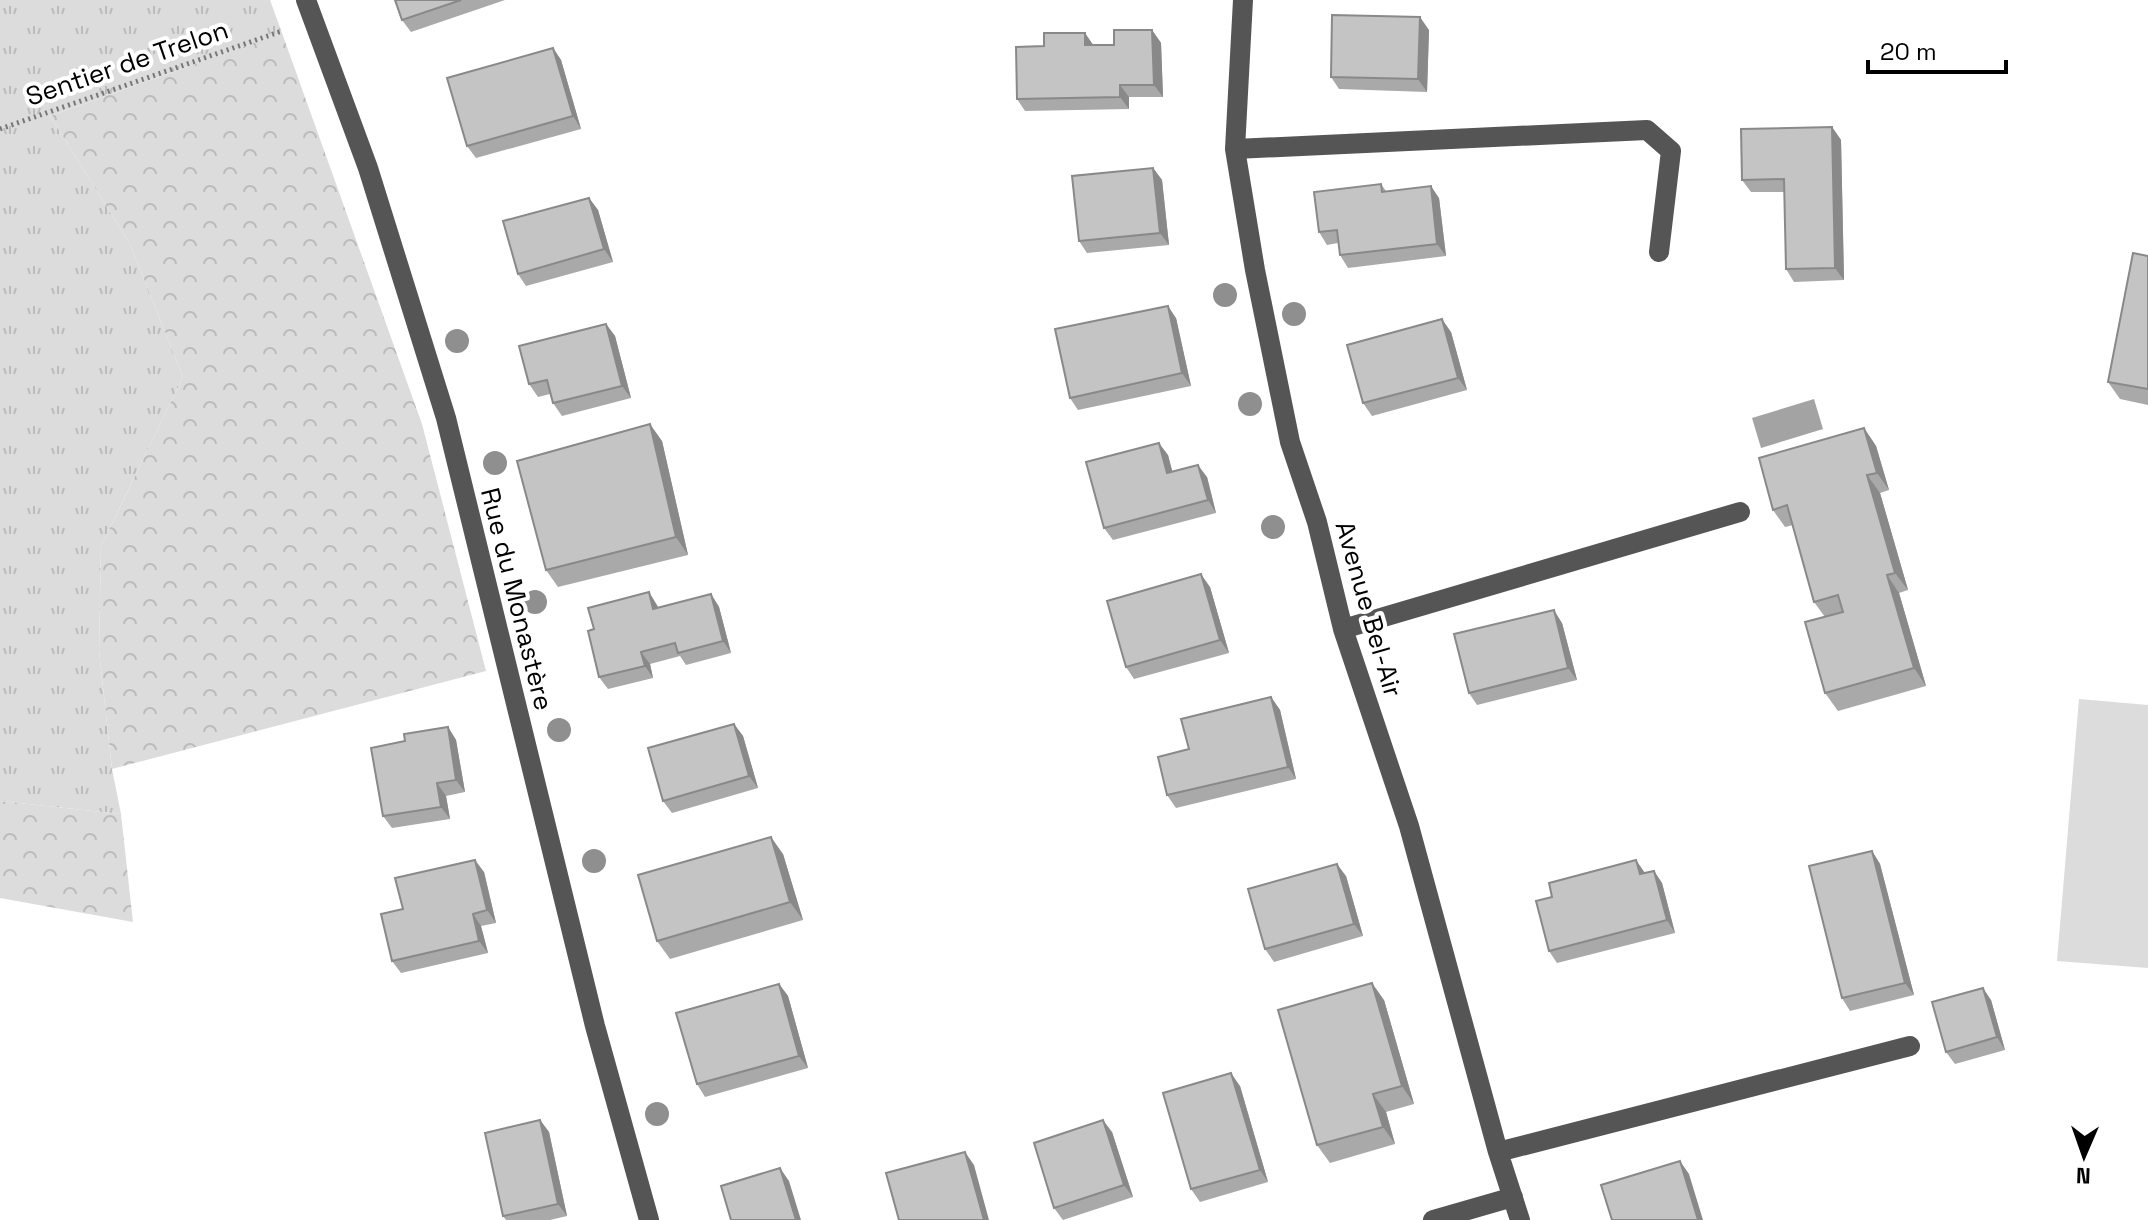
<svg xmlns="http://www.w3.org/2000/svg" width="2148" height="1220" font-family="'Space Grotesk',sans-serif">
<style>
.grass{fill:url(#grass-tufts)}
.forest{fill:url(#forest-crowns)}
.pitch{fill:#dcdcdc}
.water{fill:#a3a3a3}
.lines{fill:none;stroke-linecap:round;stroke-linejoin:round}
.path{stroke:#777;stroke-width:5;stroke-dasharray:2 4;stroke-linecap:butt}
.minor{stroke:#555;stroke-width:20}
.tree{fill:#8f8f8f}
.wall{fill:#a9a9a9}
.shaded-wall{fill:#898989}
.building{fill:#c4c4c4;stroke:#898989;stroke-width:2}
.labels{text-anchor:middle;stroke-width:8;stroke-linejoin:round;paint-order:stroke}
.street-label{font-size:26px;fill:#000;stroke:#fff}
</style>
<defs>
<pattern id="grass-tufts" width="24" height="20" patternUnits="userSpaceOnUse" patternTransform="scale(2)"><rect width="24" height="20" fill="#dcdcdc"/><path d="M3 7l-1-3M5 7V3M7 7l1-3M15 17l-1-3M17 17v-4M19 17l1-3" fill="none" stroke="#bbb"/></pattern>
<pattern id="forest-crowns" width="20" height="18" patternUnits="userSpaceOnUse" patternTransform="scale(2)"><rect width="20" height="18" fill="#dcdcdc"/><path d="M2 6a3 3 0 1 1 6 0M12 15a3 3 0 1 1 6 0" fill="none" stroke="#bbb"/></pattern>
</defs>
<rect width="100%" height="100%" fill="#fff"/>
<path class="grass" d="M 0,0 L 270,0 L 282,33 L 50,116 L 130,244 L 183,377 L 101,546 L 99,651 L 112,769 L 121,814 L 0,801 Z"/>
<path class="forest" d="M 282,33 L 422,424 L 486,671 L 112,769 L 99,651 L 101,546 L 183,377 L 130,244 L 50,116 Z
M 0,801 L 121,814 L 133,922 L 0,898 Z"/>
<path class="pitch" d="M 2079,699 L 2148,705 L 2148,968 L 2057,961 Z"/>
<path class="water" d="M 1814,399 L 1823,429 L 1761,448 L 1752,418 Z"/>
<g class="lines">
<path class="path" d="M 0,129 L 282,31"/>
<path class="minor" d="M 306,0 L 368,168 L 446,418 L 595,1026 L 649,1220
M 1243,0 L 1235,149 L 1255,270 L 1290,442 L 1317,522 L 1343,629 L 1409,826 L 1498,1152 L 1520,1220
M 1235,149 L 1647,130 L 1671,151 L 1659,252
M 1343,629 L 1740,512
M 1498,1152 L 1910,1046
M 1433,1220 L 1513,1197"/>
</g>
<g class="tree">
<circle cx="1225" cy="295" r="12"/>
<circle cx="1294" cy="314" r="12"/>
<circle cx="457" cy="341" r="12"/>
<circle cx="1250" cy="404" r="12"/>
<circle cx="495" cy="463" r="12"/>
<circle cx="1273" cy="527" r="12"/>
<circle cx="535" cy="602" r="12"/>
<circle cx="559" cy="730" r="12"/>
<circle cx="594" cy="861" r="12"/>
<circle cx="657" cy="1114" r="12"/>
</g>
<path class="wall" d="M 395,0 L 505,0 L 411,32 L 402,20 Z
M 1152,30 L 1161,43 L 1163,97 L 1129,97 L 1129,109 L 1025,111 L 1017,99 L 1093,45 L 1114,45 Z
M 1429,30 L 1427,92 L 1339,89 L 1331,77 Z
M 553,48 L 561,60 L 581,129 L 476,158 L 467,146 Z
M 1832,127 L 1841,140 L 1844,280 L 1794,282 L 1786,269 L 1784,192 L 1751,192 L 1742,180 Z
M 1153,168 L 1162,180 L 1169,245 L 1087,253 L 1079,241 Z
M 1381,184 L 1386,191 L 1439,198 L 1446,256 L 1348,268 L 1340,255 L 1338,243 L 1327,245 L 1319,232 Z
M 589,198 L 598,210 L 613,262 L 526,286 L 518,274 Z
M 2148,256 L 2148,405 L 2120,399 L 2108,382 Z
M 1176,318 L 1191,386 L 1078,410 L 1070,398 Z
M 606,324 L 615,336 L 631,398 L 562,416 L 553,403 L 550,394 L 538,397 L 529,384 Z
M 1451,332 L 1467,390 L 1372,416 L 1363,403 Z
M 1864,428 L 1876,446 L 1889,490 L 1880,493 L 1908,590 L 1899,593 L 1926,686 L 1838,711 L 1825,693 L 1825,617 L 1814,602 L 1793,525 L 1785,527 L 1773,510 Z
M 662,441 L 688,555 L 558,587 L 546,570 Z
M 1168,455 L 1172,472 L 1207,477 L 1216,513 L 1113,540 L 1104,528 Z
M 1210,587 L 1229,653 L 1134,679 L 1126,667 Z
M 711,594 L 719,607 L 731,653 L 686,665 L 680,656 L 650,664 L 653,678 L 608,689 L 599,677 L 594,629 L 657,605 L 658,608 Z
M 1562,623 L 1577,680 L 1477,705 L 1469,693 Z
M 1271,697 L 1280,710 L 1296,779 L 1176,808 L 1167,795 L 1189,749 Z
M 734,724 L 743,736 L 758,788 L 672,813 L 663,801 Z
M 448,727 L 456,740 L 465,792 L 446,796 L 450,819 L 392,828 L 383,816 L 405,741 Z
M 1872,851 L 1880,864 L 1914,995 L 1850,1011 L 1842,998 Z
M 783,854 L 803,920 L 670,959 L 657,941 Z
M 1654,871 L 1662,883 L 1675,933 L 1557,963 L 1549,951 L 1645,873 Z
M 484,872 L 496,923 L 481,926 L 488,953 L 401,973 L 392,961 L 403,909 Z
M 1346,876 L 1363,936 L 1274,962 L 1265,949 Z
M 779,984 L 788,996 L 808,1068 L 705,1097 L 697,1084 Z
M 1384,1000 L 1414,1104 L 1386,1112 L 1395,1144 L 1330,1163 L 1317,1145 Z
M 1991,1000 L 2005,1050 L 1955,1064 L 1946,1052 Z
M 1240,1086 L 1268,1182 L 1200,1202 L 1191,1189 Z
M 540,1120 L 549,1132 L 567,1216 L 550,1220 L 506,1220 L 503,1216 Z
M 1112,1132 L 1133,1197 L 1063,1220 L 1054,1208 Z"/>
<path class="shaded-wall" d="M 1420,17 L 1429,30 L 1427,92 L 1418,79 Z
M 1152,30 L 1161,43 L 1163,97 L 1154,85 Z
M 1085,33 L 1094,46 L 1085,45 Z
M 553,48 L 561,60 L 581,129 L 573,116 Z
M 1120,85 L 1129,97 L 1129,109 L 1120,97 Z
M 1832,127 L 1841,140 L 1844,280 L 1835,268 Z
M 1153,168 L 1162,180 L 1169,245 L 1160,233 Z
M 1431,186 L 1439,198 L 1446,256 L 1437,244 Z
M 589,198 L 598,210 L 613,262 L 604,249 Z
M 1168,306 L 1176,318 L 1191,386 L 1182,373 Z
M 1442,319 L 1451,332 L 1467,390 L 1458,378 Z
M 606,324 L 615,336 L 631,398 L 622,386 Z
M 650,424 L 662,441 L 688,555 L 676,537 Z
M 1864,428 L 1876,446 L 1889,490 L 1877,473 Z
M 1159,443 L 1168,455 L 1176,485 L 1167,473 Z
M 1198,465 L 1207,477 L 1216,513 L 1208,500 Z
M 1867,475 L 1880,493 L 1908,590 L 1895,573 Z
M 1201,574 L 1210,587 L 1229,653 L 1220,640 Z
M 1887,575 L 1899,593 L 1926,686 L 1914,668 Z
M 649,592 L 657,605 L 662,622 L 653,609 Z
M 711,594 L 719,607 L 731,653 L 723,641 Z
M 1554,610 L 1562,623 L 1577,680 L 1568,668 Z
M 641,652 L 650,664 L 653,678 L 645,666 Z
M 1271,697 L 1280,710 L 1296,779 L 1288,767 Z
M 734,724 L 743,736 L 758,788 L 749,776 Z
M 448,727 L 456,740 L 465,792 L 456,780 Z
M 437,783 L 446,796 L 450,819 L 441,807 Z
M 771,837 L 783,854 L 803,920 L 790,902 Z
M 1872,851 L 1880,864 L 1914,995 L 1905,983 Z
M 475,860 L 484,872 L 496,923 L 487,910 Z
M 1636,860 L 1645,873 L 1640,874 Z
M 1337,864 L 1346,876 L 1363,936 L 1354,924 Z
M 1654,871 L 1662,883 L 1675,933 L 1667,920 Z
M 473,914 L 481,926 L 488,953 L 479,941 Z
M 1372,983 L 1384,1000 L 1414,1104 L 1402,1086 Z
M 779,984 L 788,996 L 808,1068 L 799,1056 Z
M 1983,988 L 1991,1000 L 2005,1050 L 1997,1037 Z
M 1231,1073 L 1240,1086 L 1268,1182 L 1260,1170 Z
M 1373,1094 L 1386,1112 L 1395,1144 L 1383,1127 Z
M 540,1120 L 549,1132 L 567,1216 L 558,1204 Z
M 1103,1120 L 1112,1132 L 1133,1197 L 1124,1185 Z
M 965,1152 L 974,1165 L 989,1220 L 984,1220 Z
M 1680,1161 L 1689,1174 L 1703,1220 L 1698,1220 Z
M 780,1168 L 789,1181 L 801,1220 L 796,1220 Z"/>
<path class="building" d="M 395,0 L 461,0 L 402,20 Z
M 1332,15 L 1420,17 L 1418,79 L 1331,77 Z
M 1114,30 L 1152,30 L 1154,85 L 1120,85 L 1120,97 L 1017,99 L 1016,47 L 1044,46 L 1044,33 L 1085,33 L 1085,45 L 1114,45 Z
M 553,48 L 573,116 L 467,146 L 447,78 Z
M 1832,127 L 1835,268 L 1786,269 L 1784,179 L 1742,180 L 1741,129 Z
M 1153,168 L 1160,233 L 1079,241 L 1072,176 Z
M 1381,184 L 1382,192 L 1431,186 L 1437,244 L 1340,255 L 1337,230 L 1319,232 L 1314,192 Z
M 589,198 L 604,249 L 518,274 L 503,221 Z
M 2133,253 L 2148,256 L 2148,389 L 2108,382 Z
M 1168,306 L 1182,373 L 1070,398 L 1055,329 Z
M 1442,319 L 1458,378 L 1363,403 L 1347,345 Z
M 606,324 L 622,386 L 553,403 L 547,380 L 529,384 L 519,346 Z
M 650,424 L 676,537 L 546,570 L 517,461 Z
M 1864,428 L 1877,473 L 1867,475 L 1895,573 L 1887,575 L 1914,668 L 1825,693 L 1805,622 L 1843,612 L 1838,595 L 1814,602 L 1787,505 L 1773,510 L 1759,458 Z
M 1159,443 L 1167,473 L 1198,465 L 1208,500 L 1104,528 L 1086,462 Z
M 1201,574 L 1220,640 L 1126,667 L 1107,601 Z
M 649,592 L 653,609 L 711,594 L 723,641 L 678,653 L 675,643 L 641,652 L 645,666 L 599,677 L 588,631 L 594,629 L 588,608 Z
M 1554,610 L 1568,668 L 1469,693 L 1454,634 Z
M 1271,697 L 1288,767 L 1167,795 L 1158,757 L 1189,749 L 1181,719 Z
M 734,724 L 749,776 L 663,801 L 648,748 Z
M 448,727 L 456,780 L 437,783 L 441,807 L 383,816 L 371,748 L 405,741 L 404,734 Z
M 771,837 L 790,902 L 657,941 L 638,875 Z
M 1872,851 L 1905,983 L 1842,998 L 1809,866 Z
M 475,860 L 487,910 L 473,914 L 479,941 L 392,961 L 381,914 L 403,909 L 395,878 Z
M 1636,860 L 1640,874 L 1654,871 L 1667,920 L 1549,951 L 1536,901 L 1552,897 L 1549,883 Z
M 1337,864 L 1354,924 L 1265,949 L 1248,889 Z
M 1372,983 L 1402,1086 L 1373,1094 L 1383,1127 L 1317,1145 L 1278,1010 Z
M 779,984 L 799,1056 L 697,1084 L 676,1013 Z
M 1983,988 L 1997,1037 L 1946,1052 L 1932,1002 Z
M 1231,1073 L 1260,1170 L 1191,1189 L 1163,1093 Z
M 540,1120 L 558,1204 L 503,1216 L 485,1133 Z
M 1103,1120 L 1124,1185 L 1054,1208 L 1034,1143 Z
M 965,1152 L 984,1220 L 899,1220 L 886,1173 Z
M 1680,1161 L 1698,1220 L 1612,1220 L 1601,1185 Z
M 780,1168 L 796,1220 L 731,1220 L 721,1186 Z"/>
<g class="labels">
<g class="street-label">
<text transform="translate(127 63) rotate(-19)" y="9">Sentier de Trelon</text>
<text transform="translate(517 599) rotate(76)" y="9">Rue du Monastère</text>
<text transform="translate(1369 609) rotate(74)" y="9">Avenue Bel-Air</text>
</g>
</g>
<g transform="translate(2084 1156) rotate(182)" stroke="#ffffff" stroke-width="6" paint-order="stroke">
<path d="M0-6L14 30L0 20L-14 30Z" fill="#000000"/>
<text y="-12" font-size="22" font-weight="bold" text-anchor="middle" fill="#000000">N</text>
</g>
<path d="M1868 60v12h138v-12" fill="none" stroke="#000000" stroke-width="4"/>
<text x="1880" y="60" font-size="24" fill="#000000" stroke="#ffffff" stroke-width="6" paint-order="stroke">20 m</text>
</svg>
